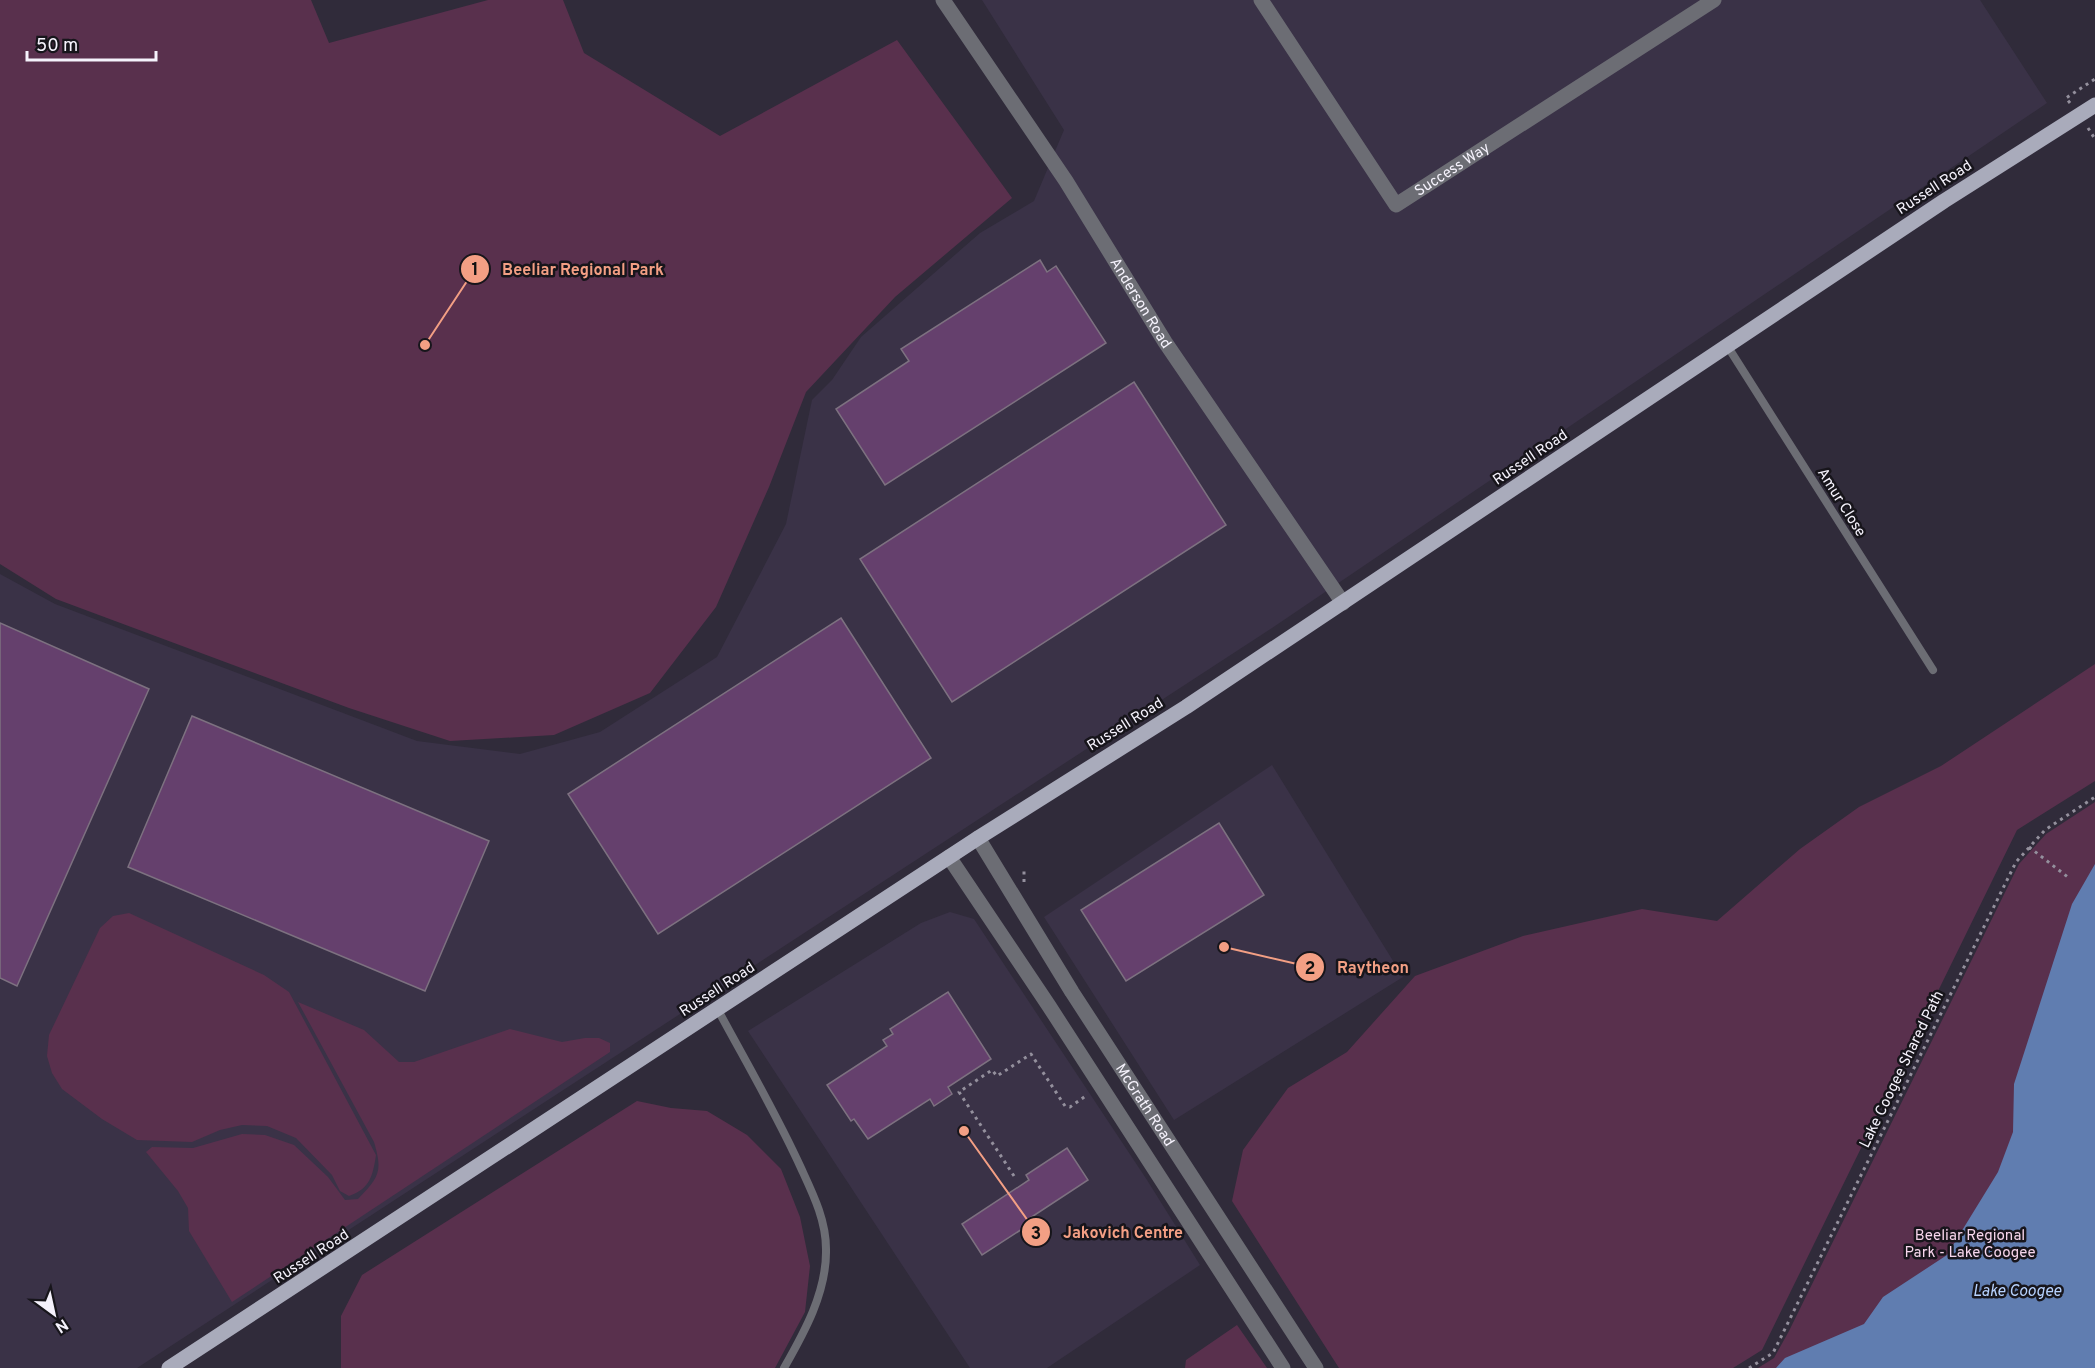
<svg xmlns="http://www.w3.org/2000/svg" width="2095" height="1368" font-family="Overpass,sans-serif">
<style>
.built{fill:#3a3247}
.green{fill:#59304d}
.water{fill:#607db0}
.building{fill:#65406d;stroke:#7d7180;stroke-width:1.5}
.lines{fill:none;stroke-linecap:round;stroke-linejoin:round}
.path{stroke:#94909d;stroke-width:3;stroke-dasharray:3 4.5;stroke-linecap:butt}
.service{stroke:#6c6d74;stroke-width:8}
.minor{stroke:#6c6d74;stroke-width:15}
.primary{stroke:#a9abbb;stroke-width:15}
.labels{text-anchor:middle;stroke-width:5;stroke-linejoin:round;paint-order:stroke}
.street-label{font-size:15px;fill:#f5f2fc;stroke:#17151b}
.park-label{font-size:15px;fill:#f7d6ec;stroke:#17151b}
.water-label{font-size:16px;font-style:italic;fill:#b7d2fe;stroke:#17151b}
.leader{fill:none;stroke:#f39f84;stroke-width:2}
.callout-dot{fill:#f39f84;stroke:#17151b;stroke-width:2}
.mark-label{font-size:18px;text-anchor:middle;font-weight:bold;fill:#111}
.callout-label{font-size:16px;text-anchor:middle;font-weight:bold;fill:#f39f84;stroke:#17151b;stroke-width:5;stroke-linejoin:round;paint-order:stroke}
</style>
<rect width="100%" height="100%" fill="#302b3a"/>
<path class="built" d="M 982,0 L 1980,0 L 2047,103 L 1272,628 L 137,1368 L 0,1368 L 0,574 L 55,604 L 417,741 L 520,754 L 600,732 L 717,657 L 786,524 L 812,400 L 832,380 L 861,337 L 980,233 L 1034,201 L 1064,130 Z
M 1272,765 L 1403,977 L 1174,1120 L 1044,917 Z
M 950,912 L 974,919 L 1147,1180 L 1200,1265 L 1047,1368 L 970,1368 L 748,1031 L 921,923 Z"/>
<path class="green" d="M 0,0 L 311,0 L 329,43 L 488,0 L 563,0 L 584,53 L 720,136 L 897,40 L 1012,198 L 895,297 L 806,392 L 769,487 L 716,607 L 650,693 L 554,735 L 450,741 L 349,708 L 56,599 L 0,564 Z
M 2095,664 L 2095,781 L 2017,830 L 1762,1350 L 1733,1368 L 1339,1368 L 1232,1201 L 1243,1150 L 1288,1088 L 1347,1052 L 1415,976 L 1523,936 L 1642,909 L 1717,921 L 1800,849 L 1859,807 L 1941,766 Z
M 2095,802 L 2095,1368 L 1758,1368 L 1774,1358 L 1789,1331 L 2019,864 L 2046,834 Z
M 129,913 L 264,975 L 289,992 L 376,1155 C 373,1175 370,1189 349,1196 L 340,1191 L 332,1175 L 296,1138 L 267,1126 L 242,1125 L 220,1130 L 192,1142 L 137,1140 L 102,1119 L 62,1089 L 52,1073 L 47,1056 L 49,1035 L 100,928 L 113,916 Z
M 298,1002 L 364,1030 L 399,1062 L 414,1062 L 510,1029 L 562,1042 L 585,1038 L 599,1038 L 610,1043 L 610,1052 L 232,1302 L 189,1231 L 188,1208 L 178,1191 L 146,1152 L 152,1147 L 193,1148 L 242,1134 L 265,1135 L 294,1145 L 328,1177 L 345,1200 L 358,1199 C 379,1177 383,1172 374,1142 Z
M 637,1101 L 671,1108 L 707,1111 L 747,1135 L 781,1169 L 800,1217 L 810,1266 L 805,1312 L 775,1368 L 341,1368 L 341,1316 L 362,1275 Z
M 1237,1325 L 1267,1368 L 1185,1368 L 1186,1360 Z"/>
<path class="water" d="M 2095,864 L 2095,1368 L 1776,1368 L 1785,1358 L 1864,1324 L 1883,1297 L 1947,1255 L 1998,1172 L 2013,1132 L 2014,1084 L 2072,904 Z"/>
<path class="building" d="M 1040,260 L 1047,272 L 1056,266 L 1106,343 L 885,485 L 836,409 L 909,361 L 901,349 Z
M 1134,382 L 1226,525 L 952,702 L 860,559 Z
M 841,618 L 931,758 L 658,934 L 568,794 Z
M 0,623 L 149,689 L 17,986 L 0,978 Z
M 192,716 L 489,841 L 425,991 L 128,867 Z
M 1219,823 L 1264,895 L 1126,981 L 1081,910 Z
M 948,992 L 991,1059 L 948,1087 L 952,1094 L 934,1106 L 930,1099 L 868,1139 L 854,1119 L 851,1121 L 827,1085 L 887,1046 L 883,1040 L 893,1034 L 890,1029 Z
M 1067,1148 L 1088,1180 L 1030,1218 L 1033,1222 L 982,1255 L 962,1224 L 1029,1180 L 1026,1175 Z"/>
<g class="lines">
<path class="path" d="M 2070,103 L 2066,98 L 2095,79
M 2088,128 L 2095,139
M 2029,847 L 2069,878
M 1024,882 L 1024,869
M 1014,1176 L 959,1092 L 992,1070 L 997,1076 L 1031,1054 L 1065,1106 L 1070,1107 L 1087,1095
M 1749,1368 L 1773,1353 L 2016,862 L 2045,830 L 2095,797"/>
<path class="service" d="M 1728,347 L 1933,670
M 718,1010 C 746,1062 776,1113 801,1168 C 813,1194 826,1220 826,1249 C 827,1292 804,1333 784,1368"/>
<g class="minor">
<path id="s1" d="M 943,0 L 1066,181 L 1165,342 L 1343,603"/>
<path id="s2" d="M 1261,0 L 1396,205 L 1714,0"/>
<path id="s3" d="M 978,838 L 1072,992 L 1316,1368"/>
<path d="M 949,857 L 1049,1006 L 1283,1368"/>
</g>
<path class="primary" d="M 169,1368 L 978,838 L 1186,707 L 1944,201 L 2095,105"/>
</g>
<g class="labels">
<g class="street-label">
<text dy="5" stroke="none"><textPath href="#s2" startOffset="312">Success Way</textPath></text>
<text transform="translate(1934 187) rotate(-33)" y="5">Russell Road</text>
<text dy="5" stroke="none"><textPath href="#s1" startOffset="362">Anderson Road</textPath></text>
<text transform="translate(1530 457) rotate(-34)" y="5">Russell Road</text>
<text transform="translate(1842 502) rotate(58)" y="5">Amur Close</text>
<text transform="translate(1125 724) rotate(-32)" y="5">Russell Road</text>
<text transform="translate(717 989) rotate(-33)" y="5">Russell Road</text>
<text transform="translate(1901 1069) rotate(-64)" y="5">Lake Coogee Shared Path</text>
<text dy="5" stroke="none"><textPath href="#s3" startOffset="315">McGrath Road</textPath></text>
<text transform="translate(311 1256) rotate(-33)" y="5">Russell Road</text>
</g>
<g class="park-label">
<text x="1970" y="1240">Beeliar Regional<tspan x="1970" dy="17">Park - Lake Coogee</tspan></text>
</g>
<g class="water-label">
<text x="2017" y="1296">Lake Coogee</text>
</g>
</g>
<path class="leader" d="M425 345L475 269M1224 947L1310 967M964 1131L1036 1232"/>
<g class="callout-dot">
<circle cx="425" cy="345" r="6"/>
<circle cx="1224" cy="947" r="6"/>
<circle cx="964" cy="1131" r="6"/>
<circle cx="475" cy="269" r="15"/>
<circle cx="1310" cy="967" r="15"/>
<circle cx="1036" cy="1232" r="15"/>
</g>
<g class="mark-label">
<text x="475" y="275">1</text>
<text x="1310" y="974">2</text>
<text x="1036" y="1239">3</text>
</g>
<g class="callout-label">
<text x="583" y="275">Beeliar Regional Park</text>
<text x="1373" y="973">Raytheon</text>
<text x="1123" y="1238">Jakovich Centre</text>
</g>
<g transform="translate(54 1314) rotate(147)" stroke="#17151b" stroke-width="4.5" paint-order="stroke">
<path d="M0-4.5L10 22L0 15L-10 22Z" fill="#f5f2fc"/>
<text y="-9" font-size="16" font-weight="bold" text-anchor="middle" fill="#f5f2fc">N</text>
</g>
<path d="M27 51v9h129v-9" fill="none" stroke="#f5f2fc" stroke-width="3"/>
<text x="36" y="51" font-size="18" fill="#f5f2fc" stroke="#17151b" stroke-width="4.5" paint-order="stroke">50 m</text>
</svg>
